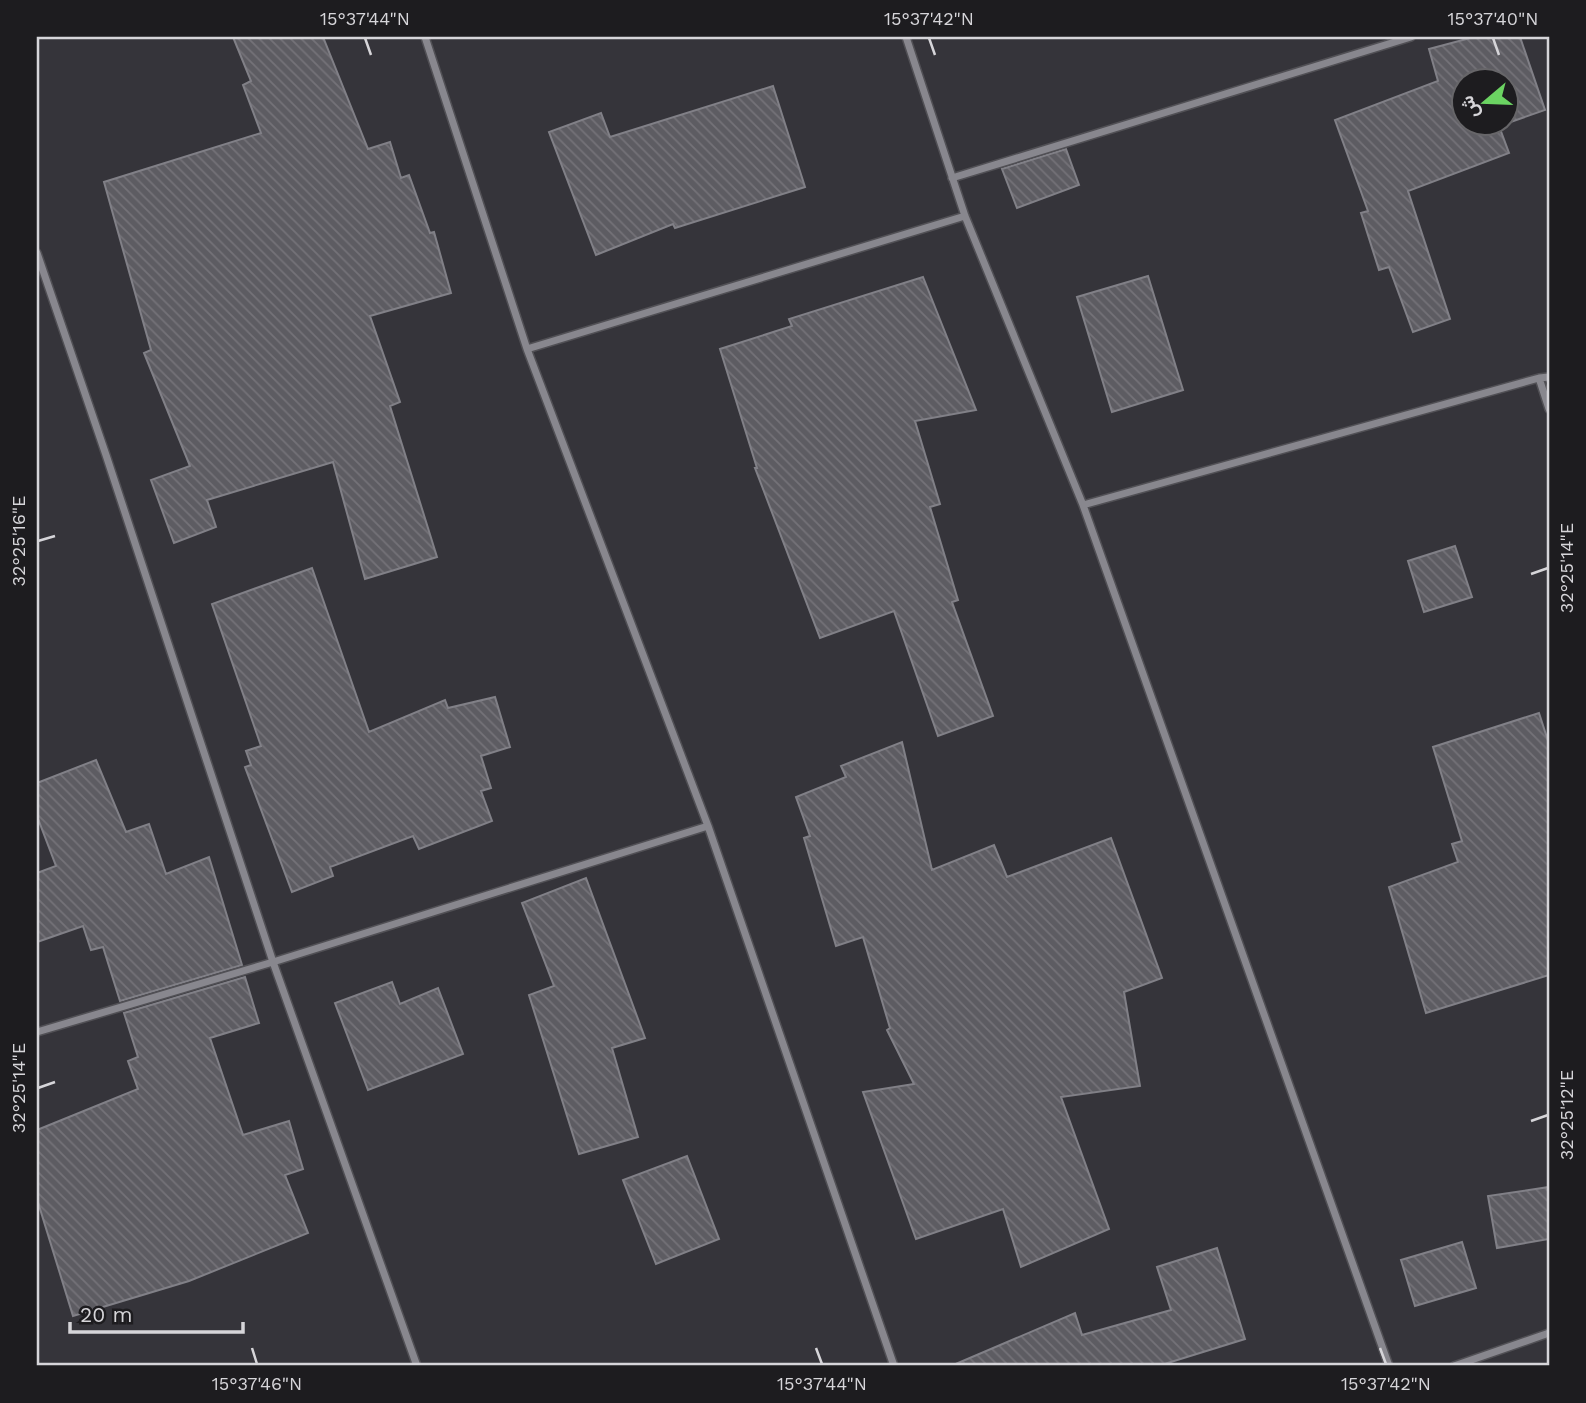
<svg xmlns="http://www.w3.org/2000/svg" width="1586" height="1403" font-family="'Work Sans',Vazirmatn,sans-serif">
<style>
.building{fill:url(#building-back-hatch);stroke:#818087;stroke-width:2;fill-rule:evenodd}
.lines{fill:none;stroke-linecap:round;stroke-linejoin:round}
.minor-casing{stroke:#515055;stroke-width:10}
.minor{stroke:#88878e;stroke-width:7}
.ticks{fill:none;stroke:#d6d5d9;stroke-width:2.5}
.neatline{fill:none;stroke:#d6d5d9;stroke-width:2.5}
.ticks-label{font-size:18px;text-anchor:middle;fill:#d6d5d9}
</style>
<defs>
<pattern id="building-back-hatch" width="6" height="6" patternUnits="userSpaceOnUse" patternTransform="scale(1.75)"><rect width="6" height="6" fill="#5d5c62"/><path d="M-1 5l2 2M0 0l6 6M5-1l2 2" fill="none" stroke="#747278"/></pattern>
</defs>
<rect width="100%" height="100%" fill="#35343a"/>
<path class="building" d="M 233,37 L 323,37 L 368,149 L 390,142 L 401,178 L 409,175 L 430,233 L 434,232 L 451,293 L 370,316 L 400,402 L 390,406 L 437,557 L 365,579 L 333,462 L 207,500 L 216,527 L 174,543 L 151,480 L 190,466 L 144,353 L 151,350 L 104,182 L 261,133 L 243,85 L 251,81 Z
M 1474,37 L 1520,37 L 1545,110 L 1499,126 L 1509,153 L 1408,191 L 1450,319 L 1413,332 L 1389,267 L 1379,270 L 1361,213 L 1368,211 L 1335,120 L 1438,81 L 1429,49 ZM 1464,80 L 1506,80 L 1506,122 L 1464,122 Z
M 773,86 L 805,187 L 675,228 L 673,224 L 596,255 L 549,132 L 601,113 L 610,137 Z
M 1066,149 L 1079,185 L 1017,208 L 1002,169 Z
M 1148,276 L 1183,390 L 1112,412 L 1077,297 Z
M 923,277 L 976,410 L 915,421 L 940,504 L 930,507 L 958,600 L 952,602 L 993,716 L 938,736 L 894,611 L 820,638 L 755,468 L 757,468 L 720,349 L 792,326 L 789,319 Z
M 1455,546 L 1472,597 L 1424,612 L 1408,561 Z
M 312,568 L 369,732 L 445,700 L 448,708 L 495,697 L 510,747 L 481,756 L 491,788 L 481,791 L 492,821 L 419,849 L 413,836 L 330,867 L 333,876 L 292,892 L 245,767 L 251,765 L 246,751 L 261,746 L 212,604 Z
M 1539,713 L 1549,744 L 1549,975 L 1426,1013 L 1389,887 L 1458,862 L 1452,844 L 1462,841 L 1433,747 Z
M 902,742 L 932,870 L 994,845 L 1007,877 L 1111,838 L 1162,978 L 1124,992 L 1140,1086 L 1061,1097 L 1109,1229 L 1021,1267 L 1003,1209 L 916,1239 L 863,1092 L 914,1084 L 887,1030 L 890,1028 L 863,937 L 836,946 L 804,838 L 810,836 L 796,797 L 846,777 L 841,766 Z
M 96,760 L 126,832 L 149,824 L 166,874 L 209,857 L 242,965 L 120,1001 L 103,947 L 91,950 L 83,926 L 37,942 L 37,873 L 56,866 L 37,816 L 37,783 Z
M 586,878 L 645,1038 L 612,1048 L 638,1137 L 579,1154 L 529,995 L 554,986 L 522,903 Z
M 245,977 L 259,1023 L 210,1038 L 243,1135 L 289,1121 L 303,1169 L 285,1175 L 308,1233 L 189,1281 L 73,1316 L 37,1199 L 37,1130 L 138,1089 L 128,1061 L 138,1057 L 124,1013 Z
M 392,982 L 400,1004 L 438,988 L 463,1054 L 368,1090 L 335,1003 Z
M 687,1156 L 719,1239 L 656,1264 L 623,1180 Z
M 1549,1187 L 1549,1239 L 1497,1248 L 1488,1196 Z
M 1462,1242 L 1476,1288 L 1415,1306 L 1401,1260 Z
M 1217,1248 L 1245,1339 L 1158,1366 L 951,1366 L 1075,1313 L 1082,1335 L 1171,1310 L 1157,1267 Z"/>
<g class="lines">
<g class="minor-casing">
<path id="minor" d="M 425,37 L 527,349 L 708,826 L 894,1366
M 906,37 L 965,216 L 1083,505 L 1389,1366
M 952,178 L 1411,37
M 37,253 L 106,455 L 273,962 L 417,1366
M 527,349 L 965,216
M 1539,378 L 1549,409
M 1083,505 L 1539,378 L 1549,377
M 37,1032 L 273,962 L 708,826
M 1454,1366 L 1549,1333"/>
</g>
<use href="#minor" class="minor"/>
</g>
<path class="ticks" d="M 365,38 L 371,55M 929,38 L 935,55M 1493,38 L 1499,55M 38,541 L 55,536M 1531,574 L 1548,568M 38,1088 L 55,1082M 1531,1121 L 1548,1115M 252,1348 L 257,1364M 816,1348 L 822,1364M 1380,1348 L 1386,1364"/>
<rect width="1586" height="1403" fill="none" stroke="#1d1c1f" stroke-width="77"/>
<g transform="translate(1485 102) rotate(251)"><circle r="33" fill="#1d1c1f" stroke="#676669" stroke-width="2"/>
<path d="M0-5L12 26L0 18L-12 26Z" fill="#6bd362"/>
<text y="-10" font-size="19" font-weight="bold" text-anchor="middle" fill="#d6d5d9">ش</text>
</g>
<path d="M70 1322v10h173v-10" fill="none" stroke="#d6d5d9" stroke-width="3.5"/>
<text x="80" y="1322" font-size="21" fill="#d6d5d9" stroke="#1d1c1f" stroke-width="5" paint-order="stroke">20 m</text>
<rect x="38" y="38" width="1510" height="1326" class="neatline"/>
<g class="ticks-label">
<text x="365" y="25">15°37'44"N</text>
<text x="929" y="25">15°37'42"N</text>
<text x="1493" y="25">15°37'40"N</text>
<text transform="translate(19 541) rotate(-90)" y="6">32°25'16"E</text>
<text transform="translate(1567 568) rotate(-90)" y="6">32°25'14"E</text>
<text transform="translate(19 1088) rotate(-90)" y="6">32°25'14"E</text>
<text transform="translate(1567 1115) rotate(-90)" y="6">32°25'12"E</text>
<text x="257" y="1390">15°37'46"N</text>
<text x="822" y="1390">15°37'44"N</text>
<text x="1386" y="1390">15°37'42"N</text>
</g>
</svg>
